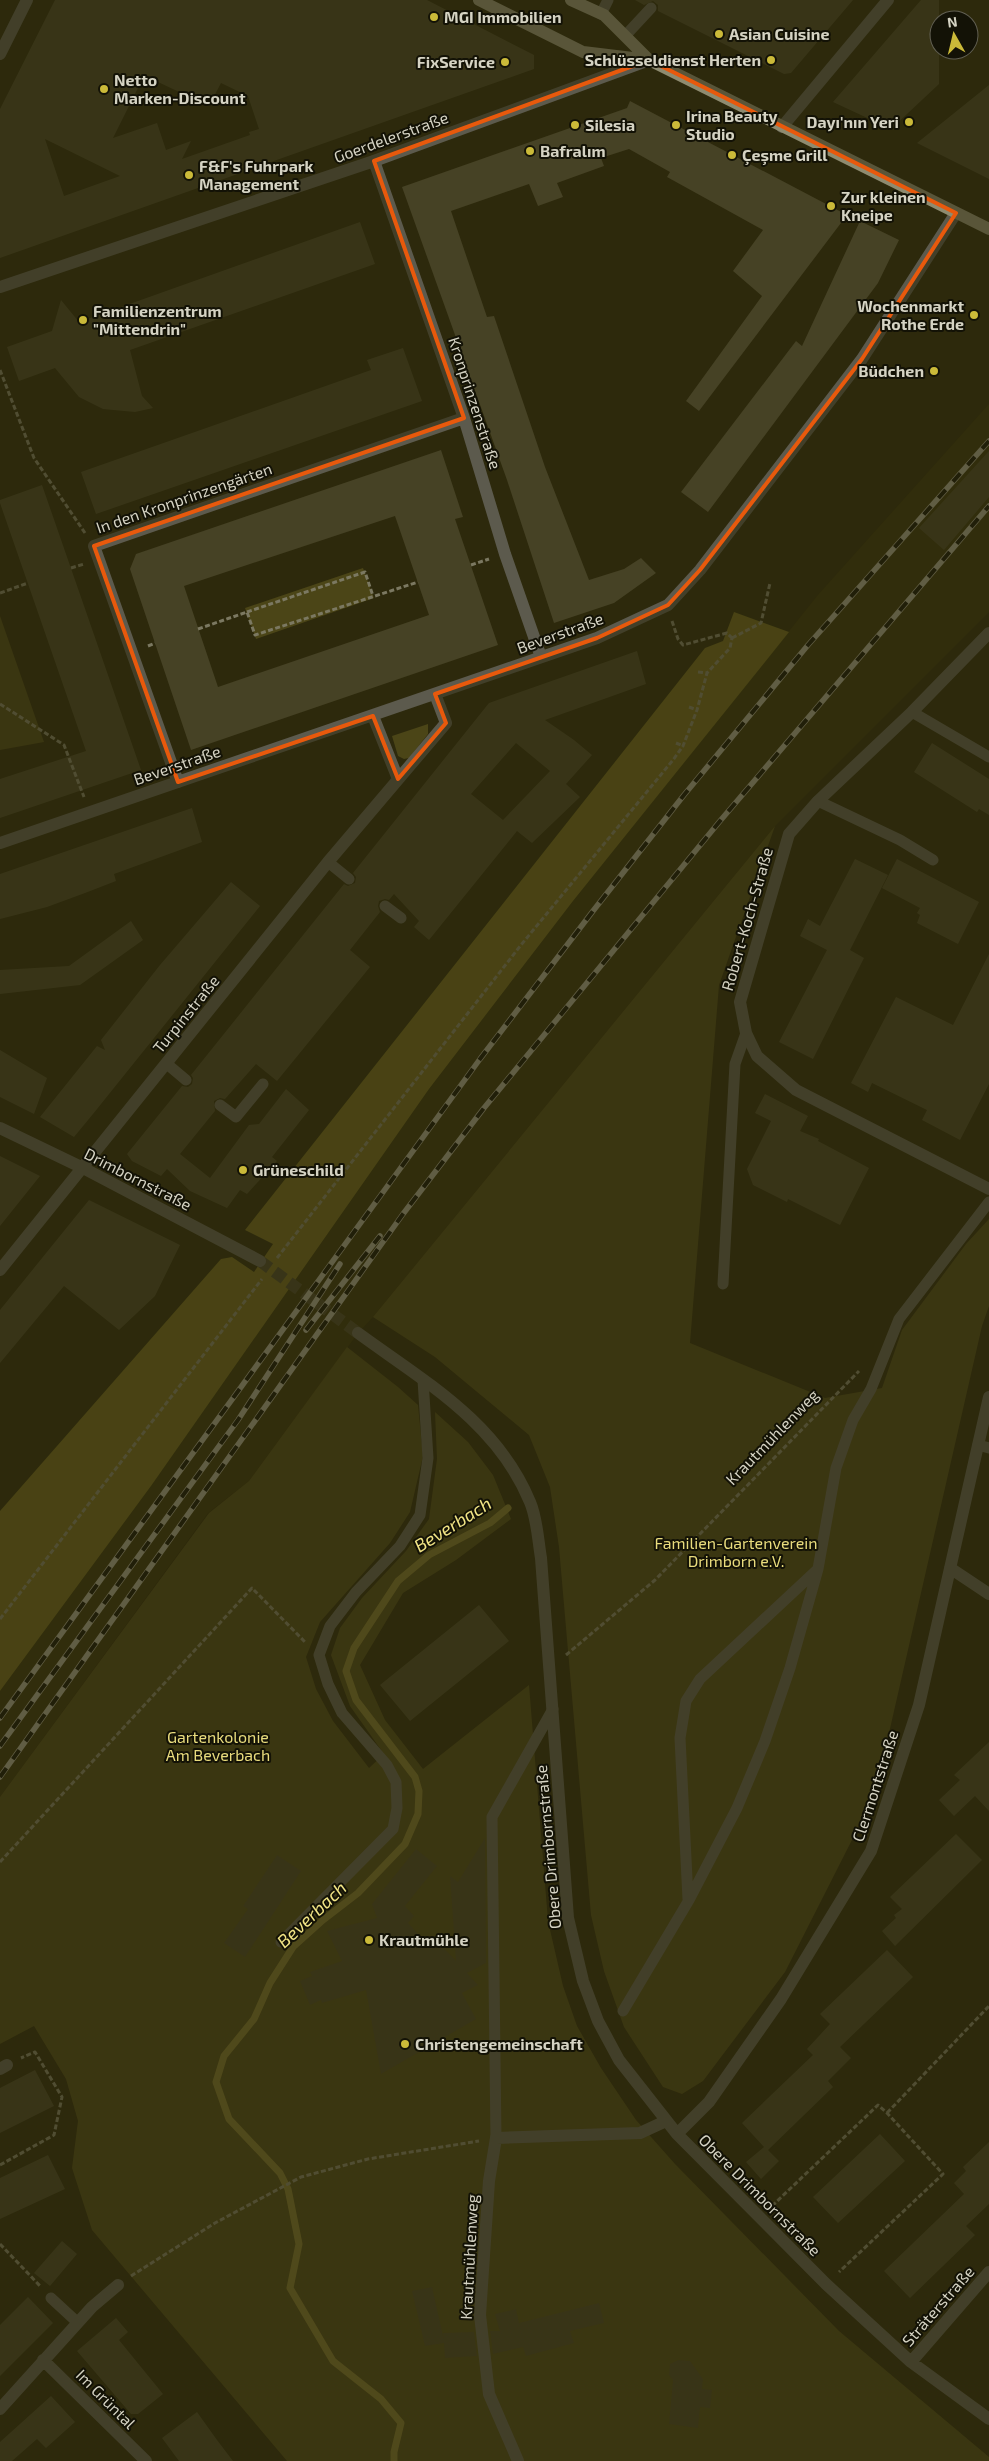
<svg xmlns="http://www.w3.org/2000/svg" width="989" height="2461" font-family="'Exo 2',sans-serif">
<style>
.built{fill:#37320c}
.green{fill:#4b4517}
.forest{fill:#6a611d}
.lines{fill:none;stroke-linecap:round;stroke-linejoin:round}
.stream{stroke:#79702d;stroke-width:7}
.building{fill:#464225;fill-rule:evenodd}
.minor-tunnel{stroke:#464227;stroke-width:12;stroke-dasharray:12 6;stroke-linecap:butt}
.path{stroke:#7b7861;stroke-width:3;stroke-dasharray:5 2.5;stroke-linecap:butt}
.service{stroke:#5c5a4d;stroke-width:11}
.minor{stroke:#5c5a4d;stroke-width:12}
.tertiary{stroke:#5c5a4d;stroke-width:12}
.primary{stroke:#8e8b70;stroke-width:12}
.rail-casing{stroke:#9e9b87;stroke-width:5.5}
.rail{stroke:#131206;stroke-width:4;stroke-dasharray:11;stroke-linecap:butt}
.marked{fill:none;stroke:#e8590c;stroke-width:4;stroke-linejoin:round}
.poi-dot{fill:#cbba39;stroke:#131206;stroke-width:2}
.labels{text-anchor:middle;stroke-width:4;stroke-linejoin:round;paint-order:stroke}
.poi-label{font-size:16px;font-weight:bold;fill:#d5d3c3;stroke:#131206;text-anchor:start}
.street-label{font-size:16px;fill:#d5d3c3;stroke:#131206}
.park-label{font-size:16px;fill:#e9dc7d;stroke:#131206}
.water-label{font-size:18px;font-style:italic;fill:#f1e485;stroke:#131206}
</style>
<rect width="100%" height="100%" fill="#2d290c"/>
<path class="built" d="M 989,404 L 989,612 L 775,826 L 373,1317 L 358,1333 L 249,1481 L 208,1513 L 0,1797 L 0,1691 L 151,1486 L 429,1089 L 573,901 L 818,595 Z"/>
<path class="green" d="M 363,568 L 374,598 L 256,639 L 245,608 Z
M 0,616 L 44,742 L 0,750 Z
M 428,724 L 428,734 L 409,758 L 404,759 L 398,756 L 392,736 Z
M 775,826 L 719,985 L 690,1343 L 825,1398 L 882,1388 L 902,1330 L 966,1244 L 989,1219 L 989,1306 L 982,1326 L 881,1768 L 856,1832 L 785,1972 L 703,2081 L 682,2094 L 663,2087 L 624,2027 L 604,1971 L 591,1915 L 559,1547 L 550,1487 L 529,1435 L 435,1357 L 373,1317 Z
M 347,1347 L 398,1387 L 418,1405 L 423,1456 L 410,1512 L 390,1543 L 320,1622 L 306,1657 L 316,1689 L 333,1721 L 369,1768 L 384,1754 L 350,1706 L 331,1655 L 340,1628 L 362,1598 L 406,1551 L 429,1519 L 437,1459 L 435,1412 L 468,1442 L 493,1475 L 511,1519 L 456,1560 L 403,1593 L 360,1665 L 385,1720 L 423,1769 L 529,1685 L 548,1921 L 563,1986 L 577,2026 L 601,2068 L 636,2120 L 675,2164 L 839,2331 L 989,2457 L 989,2461 L 287,2461 L 92,2230 L 72,2168 L 78,2121 L 66,2079 L 34,2026 L 0,2044 L 0,1797 L 209,1513 L 249,1481 Z"/>
<path class="forest" d="M 734,612 L 789,632 L 573,901 L 429,1089 L 151,1486 L 0,1691 L 0,1511 L 221,1259 L 232,1257 L 254,1272 L 273,1244 L 245,1230 L 705,648 L 723,641 Z"/>
<g class="lines">
<path class="stream" d="M 394,2461 L 394,2452 L 401,2423 L 381,2399 L 333,2361 L 290,2288 L 299,2244 L 288,2189 L 280,2173 L 229,2119 L 216,2082 L 224,2056 L 254,2019 L 270,1983 L 293,1947 L 323,1920 L 358,1893 L 405,1844 L 418,1814 L 419,1791 L 415,1777 L 356,1700 L 346,1671 L 354,1648 L 398,1581 L 429,1555 L 490,1523 L 508,1508"/>
</g>
<path class="building" d="M 55,0 L 427,0 L 534,55 L 534,69 L 0,258 L 0,109 ZM 141,74 L 209,106 L 221,83 L 248,96 L 259,129 L 249,132 L 250,135 L 182,159 L 191,141 L 166,150 L 157,123 L 113,138 L 142,80 ZM 45,139 L 120,176 L 64,196 Z
M 635,0 L 853,0 L 791,73 L 784,74 L 658,11 L 658,5 L 653,1 L 644,5 Z
M 921,0 L 939,0 L 939,84 L 891,129 L 833,102 Z
M 989,85 L 989,179 L 917,143 Z
M 630,101 L 847,215 L 699,411 L 686,401 L 762,296 L 733,271 L 763,230 L 667,177 L 670,172 L 629,149 L 601,158 L 604,166 L 557,183 L 563,197 L 538,206 L 529,184 L 451,211 L 487,317 L 494,316 L 545,467 L 589,580 L 624,569 L 641,558 L 656,573 L 614,603 L 554,623 L 507,480 L 402,187 L 627,108 Z
M 860,221 L 899,240 L 878,283 L 708,512 L 681,492 L 796,341 L 802,346 Z
M 360,222 L 375,264 L 130,350 L 142,396 L 153,408 L 135,412 L 103,409 L 79,397 L 55,368 L 19,381 L 7,347 L 52,331 L 61,300 L 79,322 Z
M 403,348 L 422,401 L 96,514 L 81,472 L 371,370 L 367,360 Z
M 441,450 L 463,517 L 455,519 L 498,645 L 191,750 L 130,569 L 136,554 ZM 395,516 L 429,615 L 218,687 L 184,586 Z
M 989,451 L 989,497 L 944,550 L 919,528 Z
M 42,485 L 141,770 L 0,818 L 0,779 L 86,751 L 0,503 L 0,500 Z
M 637,651 L 646,684 L 545,720 L 574,740 L 592,755 L 566,784 L 580,797 L 532,843 L 517,831 L 429,940 L 414,927 L 419,921 L 394,894 L 389,900 L 385,899 L 379,901 L 378,906 L 380,912 L 350,950 L 370,967 L 277,1081 L 256,1064 L 225,1099 L 220,1098 L 214,1101 L 215,1111 L 180,1154 L 210,1178 L 249,1125 L 259,1124 L 286,1089 L 309,1110 L 272,1157 L 277,1161 L 247,1194 L 240,1190 L 227,1208 L 190,1191 L 167,1169 L 161,1176 L 132,1161 L 127,1154 L 182,1086 L 188,1087 L 192,1084 L 193,1078 L 191,1075 L 344,884 L 348,886 L 355,883 L 356,877 L 353,873 L 489,703 ZM 516,743 L 550,771 L 503,820 L 471,794 Z
M 932,743 L 989,779 L 989,815 L 979,809 L 977,812 L 914,772 Z
M 192,808 L 202,842 L 114,874 L 116,881 L 85,893 L 47,907 L 0,919 L 0,874 Z
M 855,859 L 888,875 L 850,950 L 864,958 L 813,1059 L 779,1042 L 827,950 L 800,936 L 808,919 L 820,926 Z
M 897,859 L 979,902 L 958,944 L 917,923 L 920,915 L 917,913 L 920,908 L 882,888 Z
M 231,882 L 260,906 L 93,1114 L 74,1137 L 40,1117 L 97,1046 L 105,1050 L 101,1040 L 160,965 Z
M 131,921 L 143,940 L 80,985 L 0,994 L 0,970 L 69,966 Z
M 989,954 L 989,1084 L 960,1140 L 922,1120 L 927,1110 L 872,1083 L 868,1092 L 851,1083 L 896,997 L 953,1025 Z
M 0,1050 L 47,1078 L 34,1114 L 0,1097 Z
M 765,1094 L 808,1116 L 800,1131 L 819,1139 L 818,1141 L 869,1168 L 840,1225 L 788,1199 L 787,1202 L 753,1185 L 747,1169 L 771,1121 L 755,1113 Z
M 0,1156 L 40,1176 L 0,1226 Z
M 89,1200 L 180,1245 L 155,1296 L 119,1330 L 64,1286 L 0,1363 L 0,1310 Z
M 479,1605 L 509,1641 L 410,1721 L 380,1685 Z
M 989,1742 L 989,1811 L 975,1796 L 954,1816 L 939,1800 L 960,1780 L 954,1775 Z
M 956,1834 L 982,1860 L 895,1946 L 882,1931 L 896,1918 L 894,1915 L 902,1909 L 890,1897 Z
M 485,1838 L 486,1963 L 467,1973 L 478,1985 L 462,1993 L 476,2019 L 381,2074 L 366,1990 L 322,2003 L 321,2000 L 310,2005 L 300,1981 L 312,1976 L 310,1972 L 342,1961 L 327,1931 L 377,1918 L 372,1904 L 416,1849 L 437,1866 L 405,1906 L 414,1916 L 408,1923 L 430,1947 L 438,1942 L 456,1961 L 450,1876 L 458,1882 Z
M 277,1855 L 301,1871 L 245,1957 L 224,1943 L 248,1909 L 243,1906 Z
M 887,1950 L 913,1977 L 840,2047 L 851,2058 L 828,2081 L 833,2087 L 768,2150 L 779,2161 L 761,2179 L 746,2162 L 764,2147 L 742,2123 L 813,2055 L 807,2049 L 830,2024 L 820,2014 Z
M 35,2070 L 54,2106 L 0,2133 L 0,2088 Z
M 880,2134 L 905,2161 L 838,2223 L 813,2197 Z
M 989,2142 L 989,2204 L 966,2226 L 975,2235 L 910,2298 L 884,2271 L 964,2194 L 954,2183 L 966,2171 L 963,2167 Z
M 48,2155 L 65,2189 L 0,2219 L 0,2178 Z
M 62,2241 L 77,2254 L 50,2286 L 34,2273 Z
M 432,2287 L 444,2340 L 443,2333 L 474,2332 L 477,2356 L 445,2358 L 444,2343 L 425,2346 L 412,2291 Z
M 28,2297 L 53,2323 L 0,2376 L 0,2325 Z
M 599,2303 L 604,2323 L 570,2331 L 574,2343 L 526,2356 L 523,2347 L 493,2354 L 490,2331 L 500,2331 L 495,2314 L 516,2309 L 519,2323 Z
M 116,2318 L 128,2332 L 119,2340 L 163,2394 L 138,2414 L 131,2414 L 77,2351 Z
M 678,2360 L 690,2361 L 703,2379 L 702,2389 L 712,2390 L 710,2408 L 700,2407 L 698,2428 L 669,2424 L 673,2380 L 669,2375 L 670,2364 Z
M 51,2396 L 75,2422 L 46,2448 L 37,2439 L 12,2461 L 0,2461 L 0,2442 Z
M 197,2412 L 217,2440 L 233,2461 L 179,2461 L 162,2438 Z"/>
<g class="lines">
<path class="minor-tunnel" d="M 260,1261 L 358,1333"/>
<path class="path" d="M 0,370 L 34,458 L 85,533
M 471,565 L 489,559
M 71,568 L 84,564
M 0,593 L 28,583
M 247,612 L 365,572 L 373,596
M 672,621 L 678,639 L 683,645 L 727,633 L 732,638
M 198,629 L 247,612 L 255,635 L 418,582
M 732,638 L 761,623 L 770,583
M 148,646 L 155,643
M 698,672 L 707,673
M 0,704 L 64,745 L 84,797
M 689,707 L 697,710
M 676,743 L 683,746
M 277,1258 L 521,945 L 673,760 L 683,746 L 697,710 L 707,673 L 730,648 L 732,638
M 0,1619 L 262,1279
M 566,1655 L 655,1580 L 859,1371
M 0,1862 L 252,1588 L 306,1643
M 887,2113 L 989,2006
M 0,2165 L 54,2135 L 62,2097 L 35,2052 L 21,2058
M 772,2206 L 878,2105 L 887,2113 L 943,2174 L 839,2272
M 0,2244 L 41,2287
M 131,2276 L 215,2223 L 301,2177 L 368,2159 L 479,2141"/>
<path class="service" d="M 601,14 L 608,0
M 625,36 L 651,8
M 912,712 L 989,757
M 818,801 L 900,840 L 933,860
M 328,862 L 349,879
M 385,906 L 401,918
M 167,1064 L 186,1080
M 220,1105 L 236,1117 L 263,1084
M 723,1284 L 735,1064 L 746,1033
M 978,1445 L 989,1448
M 688,1899 L 680,1738 L 686,1701 L 700,1679 L 818,1569
M 281,1942 L 393,1829 L 397,1808 L 396,1782 L 387,1765 L 342,1713 L 328,1684 L 319,1655 L 330,1626 L 356,1592 L 400,1546 L 420,1515 L 428,1458 L 423,1380
M 623,2011 L 689,1900 L 737,1808 L 765,1741 L 790,1668 L 818,1569 L 836,1468 L 853,1420 L 871,1389 L 899,1319 L 989,1202
M 496,2138 L 492,1817 L 553,1709
M 51,2298 L 77,2322"/>
<path class="minor" d="M 782,127 L 888,0
M 374,161 L 464,418 L 505,554 L 541,657
M 989,633 L 912,712 L 818,801 L 789,834 L 740,1002 L 746,1033 L 757,1056 L 796,1090 L 989,1189
M 373,716 L 398,779
M 178,782 L 94,546 L 464,418
M 0,843 L 597,638 L 668,605 L 700,570 L 862,359 L 956,213
M 0,1128 L 83,1168 L 260,1261
M 0,1270 L 328,862 L 446,723 L 435,694
M 358,1333 C 425,1382 497,1422 530,1502 C 537,1518 538,1540 541,1558 L 568,1918 L 583,1981 L 598,2021 L 619,2060 L 677,2134 L 826,2284 L 911,2362 L 989,2419
M 950,1568 L 989,1594
M 0,2069 L 7,2065
M 677,2134 L 709,2102 L 781,1999 L 871,1851 L 919,1705 L 989,1397
M 43,2360 L 146,2461
M 911,2362 L 989,2272
M 0,2409 L 92,2307 L 118,2285
M 518,2461 L 489,2394 L 480,2315 L 489,2181 L 496,2138 L 640,2133 L 666,2121"/>
<path class="tertiary" d="M 0,54 L 27,0
M 0,287 L 374,161 L 649,60"/>
<path class="primary" d="M 479,0 L 583,52 L 649,60
M 571,0 L 604,15 L 649,60 L 989,229"/>
<g class="rail-casing">
<path id="rail" d="M 306,1330 L 380,1236
M 0,1718 L 480,1059 L 593,911 L 684,795 L 808,645 L 989,441
M 0,1746 L 238,1420 L 340,1264
M 0,1777 L 403,1214 L 484,1108 L 720,821 L 989,506"/>
</g>
<use href="#rail" class="rail"/>
</g>
<path d="M0 0H989V2461H0ZM 649,60 L 956,213 L 862,359 L 700,570 L 668,605 L 597,638 L 435,694 L 446,723 L 398,779 L 373,716 L 178,782 L 94,546 L 464,418 L 374,161 Z" fill="#2d290c" fill-opacity=".55" fill-rule="evenodd"/>
<path class="marked" d="M 649,60 L 956,213 L 862,359 L 700,570 L 668,605 L 597,638 L 435,694 L 446,723 L 398,779 L 373,716 L 178,782 L 94,546 L 464,418 L 374,161 Z"/>
<g class="poi-dot">
<circle cx="434" cy="17" r="5"/>
<circle cx="719" cy="34" r="5"/>
<circle cx="771" cy="60" r="5"/>
<circle cx="505" cy="62" r="5"/>
<circle cx="104" cy="89" r="5"/>
<circle cx="909" cy="122" r="5"/>
<circle cx="575" cy="125" r="5"/>
<circle cx="676" cy="125" r="5"/>
<circle cx="530" cy="151" r="5"/>
<circle cx="732" cy="155" r="5"/>
<circle cx="189" cy="175" r="5"/>
<circle cx="831" cy="206" r="5"/>
<circle cx="974" cy="315" r="5"/>
<circle cx="83" cy="320" r="5"/>
<circle cx="934" cy="371" r="5"/>
<circle cx="243" cy="1170" r="5"/>
<circle cx="369" cy="1940" r="5"/>
<circle cx="405" cy="2044" r="5"/>
</g>
<g class="labels">
<g class="poi-label">
<text x="444" y="23">MGI Immobilien</text>
<text x="729" y="40">Asian Cuisine</text>
<text x="761" y="66" text-anchor="end">Schlüsseldienst Herten</text>
<text x="495" y="68" text-anchor="end">FixService</text>
<text x="114" y="86">Netto<tspan x="114" dy="18">Marken-Discount</tspan></text>
<text x="686" y="122">Irina Beauty<tspan x="686" dy="18">Studio</tspan></text>
<text x="899" y="128" text-anchor="end">Dayı'nın Yeri</text>
<text x="585" y="131">Silesia</text>
<text x="540" y="157">Bafralım</text>
<text x="742" y="161">Çeşme Grill</text>
<text x="199" y="172">F&amp;F's Fuhrpark<tspan x="199" dy="18">Management</tspan></text>
<text x="841" y="203">Zur kleinen<tspan x="841" dy="18">Kneipe</tspan></text>
<text x="964" y="312" text-anchor="end">Wochenmarkt<tspan x="964" dy="18">Rothe Erde</tspan></text>
<text x="93" y="317">Familienzentrum<tspan x="93" dy="18">"Mittendrin"</tspan></text>
<text x="924" y="377" text-anchor="end">Büdchen</text>
<text x="253" y="1176">Grüneschild</text>
<text x="379" y="1946">Krautmühle</text>
<text x="415" y="2050">Christengemeinschaft</text>
</g>
<g class="street-label">
<text transform="translate(391 137) rotate(-20)" y="6">Goerdelerstraße</text>
<text transform="translate(475 403) rotate(72)" y="6">Kronprinzenstraße</text>
<text transform="translate(184 498) rotate(-19)" y="6">In den Kronprinzengärten</text>
<text transform="translate(560 633) rotate(-20)" y="6">Beverstraße</text>
<text transform="translate(177 765) rotate(-19)" y="6">Beverstraße</text>
<text transform="translate(747 919) rotate(-74)" y="6">Robert-Koch-Straße</text>
<text transform="translate(186 1014) rotate(-51)" y="6">Turpinstraße</text>
<text transform="translate(138 1179) rotate(27)" y="6">Drimbornstraße</text>
<text transform="translate(772 1437) rotate(-46)" y="6">Krautmühlenweg</text>
<text transform="translate(875 1786) rotate(-72)" y="6">Clermontstraße</text>
<text transform="translate(548 1847) rotate(-95)" y="6">Obere Drimbornstraße</text>
<text transform="translate(760 2195) rotate(45)" y="6">Obere Drimbornstraße</text>
<text transform="translate(469 2257) rotate(-87)" y="6">Krautmühlenweg</text>
<text transform="translate(938 2306) rotate(-49)" y="6">Sträterstraße</text>
<text transform="translate(106 2399) rotate(45)" y="6">Im Grüntal</text>
</g>
<g class="park-label">
<text x="736" y="1549">Familien-Gartenverein<tspan x="736" dy="18">Drimborn e.V.</tspan></text>
<text x="218" y="1743">Gartenkolonie<tspan x="218" dy="18">Am Beverbach</tspan></text>
</g>
<g class="water-label">
<text transform="translate(453 1525) rotate(-32)" y="6">Beverbach</text>
<text transform="translate(312 1915) rotate(-43)" y="6">Beverbach</text>
</g>
</g>
<g transform="translate(954 35) rotate(352)"><circle r="24" fill="#131206" stroke="#615f52"/>
<path d="M0-4L9 19L0 12L-9 19Z" fill="#cbba39"/>
<text y="-8" font-size="14" font-weight="bold" text-anchor="middle" fill="#d5d3c3">N</text>
</g>
</svg>
